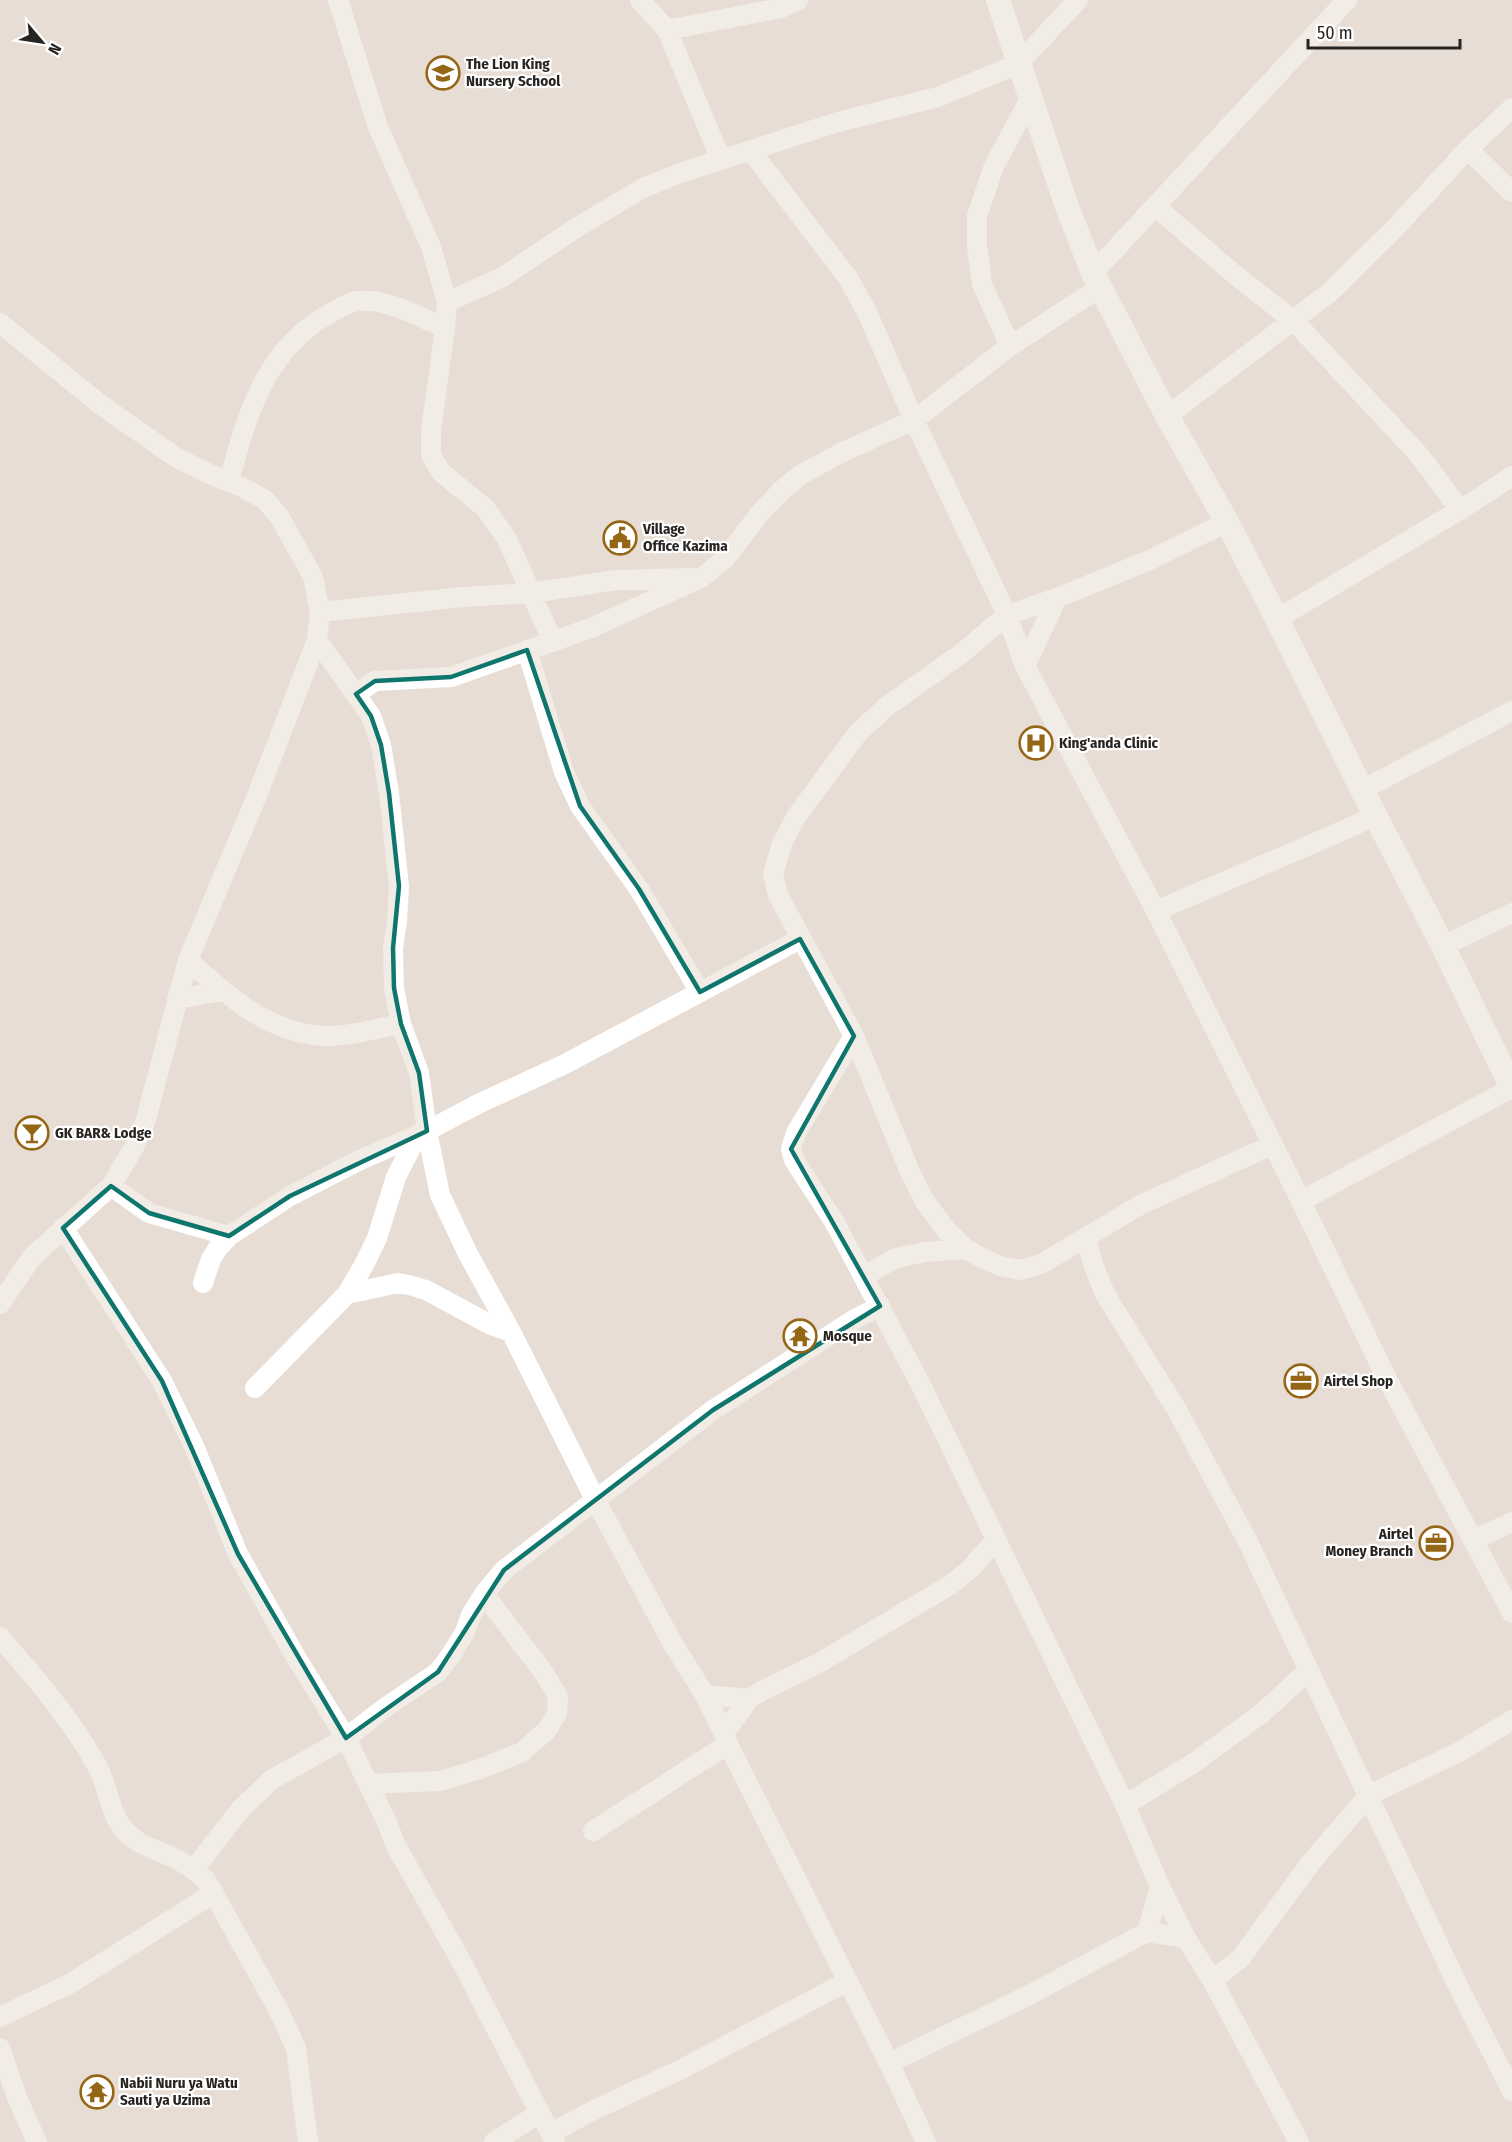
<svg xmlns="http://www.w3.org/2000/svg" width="1512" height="2142" font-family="'Fira Sans Condensed',sans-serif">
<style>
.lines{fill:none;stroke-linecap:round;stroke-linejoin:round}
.minor{stroke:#fff;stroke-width:20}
.tertiary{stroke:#fff;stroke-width:24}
.marked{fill:none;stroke:#0f766e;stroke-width:4.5;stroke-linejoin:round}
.labels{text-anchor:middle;stroke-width:4.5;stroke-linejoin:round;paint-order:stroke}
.poi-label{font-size:15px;font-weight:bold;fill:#282421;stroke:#fff;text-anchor:start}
</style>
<rect width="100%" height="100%" fill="#e8ddd4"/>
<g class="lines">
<path class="minor" d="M 338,0 L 378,127 L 431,247 L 447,302 L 445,328 L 431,430 L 431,455 L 441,472 L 485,508 L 507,539 L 553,642
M 640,0 L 667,30 L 721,160
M 667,30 L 781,8 L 798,0
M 1468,149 L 1512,192
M 751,151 L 848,278 L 867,312 L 914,420 L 1007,615 L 1025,666 L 1156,911 L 1301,1201 L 1385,1375 L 1512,1613
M 1155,206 L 1235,275 L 1293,320 L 1420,456 L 1460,510
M 1093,273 L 1347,0
M 447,302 L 503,277 L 576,228 L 643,188 L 680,173 L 838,122 L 938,97 L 1018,64 L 1078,0
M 0,323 L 101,405 L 177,458 L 214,476 L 244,488 L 265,500 L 279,516 L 313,577 L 320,612 L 317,640 L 256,798 L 188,960 L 145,1123 L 133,1149 L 111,1186 L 32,1257 L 0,1304
M 1010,346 L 982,284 L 977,246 L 977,216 L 994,166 L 1030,99
M 1167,416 L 1329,293 L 1394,229 L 1468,149 L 1512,108
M 229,482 C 246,417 265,349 329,314 C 338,309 348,302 358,301 C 388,298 419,317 445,328
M 1227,522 L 1152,559 L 1057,598 L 1007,615 L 962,653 L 886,707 L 857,734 L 796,817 L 782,843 L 773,874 L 778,895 L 854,1036 L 910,1172 L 924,1200 L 946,1230 L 966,1249 L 980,1257 L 1000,1266 L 1020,1270 L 1041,1264 L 1142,1204 L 1272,1145
M 320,612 L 463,597 L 532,593 L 616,580 L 692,578
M 1277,619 L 1460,510 L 1512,476
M 317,640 L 371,716 L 381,745 L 389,793 L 399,886 L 397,921 L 393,948 L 394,988 L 401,1024 L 419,1073 L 427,1131 L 440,1195 L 468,1254 L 511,1332 L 596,1501 L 673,1644 L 705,1695 L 724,1733 L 728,1744 L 889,2063 L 926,2142
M 527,650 L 564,772 L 580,806 L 639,889 L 700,992
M 1025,666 L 1057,598
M 356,694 L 375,681 L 451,677 L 591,628 L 701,578 L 725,559 L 760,513 L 781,491 L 800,475 L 845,451 L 914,420 L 1010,346 L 1101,287
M 1362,790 L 1512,711
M 1156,911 C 1229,879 1303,849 1375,816
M 1443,946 L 1512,913
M 188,960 C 224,993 263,1028 313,1035 C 342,1039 373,1029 401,1024
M 177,999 L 223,991
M 854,1036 L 796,1133 L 791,1149 L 794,1160 L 835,1223 L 922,1387 L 1125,1805 L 1160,1887 L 1186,1938 L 1212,1980 L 1299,2142
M 111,1186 L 149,1213 L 229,1236
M 1301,1201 L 1512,1088
M 63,1228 L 162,1381 L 194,1446 L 238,1554 L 297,1659 L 346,1738 L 386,1820 L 396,1846 L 460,1959 L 555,2142
M 1086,1238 L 1093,1264 L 1105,1294 L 1177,1410 L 1248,1542 L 1460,1990 L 1512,2091
M 864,1276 L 896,1258 L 925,1252 L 966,1249
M 203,1283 L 211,1259 L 218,1248 L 229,1236 L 290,1196 L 360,1160 L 427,1131 L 480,1103 L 565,1064 L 800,939
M 347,1294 L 398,1283 L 409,1285 L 426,1290 L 489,1324 L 511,1332
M 255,1388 L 347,1294 L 365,1263 L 377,1238 L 396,1177 L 418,1134
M 1474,1540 L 1512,1522
M 0,1637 C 35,1677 70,1718 96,1764 C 109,1785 108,1812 125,1831 C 138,1845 155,1849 172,1857 C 185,1863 196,1871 206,1880 L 278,2009 L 296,2048 L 308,2142
M 705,1695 L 749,1699
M 724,1733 L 749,1699 L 762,1691 L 819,1663 L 950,1585 L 970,1569 L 996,1540
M 368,1784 L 440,1781 L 480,1769 L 522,1752 L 547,1730 L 557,1713 L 558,1697 L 544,1673 L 484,1594
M 1125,1805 L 1192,1764 L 1261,1714 L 1308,1671
M 593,1831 L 728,1744
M 194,1869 L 240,1810 L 271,1780 L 346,1738 L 386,1707 L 438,1672 L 451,1655 L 465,1632 L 471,1615 L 484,1594 L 504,1570 L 713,1410 L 855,1319 L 880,1306
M 1147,1932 L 1160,1887
M 1212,1980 L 1240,1959 L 1312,1861 L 1369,1795 L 1459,1752 L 1512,1720
M 0,2017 L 71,1983 L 214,1893
M 0,2048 L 18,2100 L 37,2142
M 889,2063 L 1029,1995 L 1147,1932 L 1186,1938
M 551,2133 L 596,2109 L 680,2070 L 848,1981
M 494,2142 L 540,2113"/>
<path class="tertiary" d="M 998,0 L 1066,204 L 1093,273 L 1167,416 L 1227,522 L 1277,619 L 1362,790 L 1443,946 L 1512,1088"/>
</g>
<path d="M0 0H1512V2142H0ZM 527,650 L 580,806 L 639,889 L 700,992 L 800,939 L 854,1036 L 791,1149 L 880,1306 L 713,1410 L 504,1570 L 438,1672 L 346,1738 L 238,1554 L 162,1381 L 63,1228 L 111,1186 L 149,1213 L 229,1236 L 290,1196 L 427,1131 L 419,1073 L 401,1024 L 394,988 L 393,948 L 399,886 L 389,793 L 381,745 L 371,716 L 356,694 L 375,681 L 451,677 Z" fill="#e8ddd4" fill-opacity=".55" fill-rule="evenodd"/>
<path class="marked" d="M 527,650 L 580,806 L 639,889 L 700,992 L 800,939 L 854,1036 L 791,1149 L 880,1306 L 713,1410 L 504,1570 L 438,1672 L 346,1738 L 238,1554 L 162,1381 L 63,1228 L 111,1186 L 149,1213 L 229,1236 L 290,1196 L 427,1131 L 419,1073 L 401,1024 L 394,988 L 393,948 L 399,886 L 389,793 L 381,745 L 371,716 L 356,694 L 375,681 L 451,677 Z"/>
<defs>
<g id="school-ring" transform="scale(1.725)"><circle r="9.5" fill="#fff" stroke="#966617" stroke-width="1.5"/><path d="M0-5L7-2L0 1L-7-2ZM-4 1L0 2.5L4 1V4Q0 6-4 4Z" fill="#966617"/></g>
<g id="civic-ring" transform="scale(1.725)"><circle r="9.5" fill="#fff" stroke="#966617" stroke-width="1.5"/><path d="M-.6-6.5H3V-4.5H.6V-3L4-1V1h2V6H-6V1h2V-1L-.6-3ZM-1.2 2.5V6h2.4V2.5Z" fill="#966617"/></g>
<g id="hospital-ring" transform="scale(1.725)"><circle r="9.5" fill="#fff" stroke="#966617" stroke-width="1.5"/><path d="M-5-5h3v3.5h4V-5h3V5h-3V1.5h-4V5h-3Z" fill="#966617"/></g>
<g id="bar-ring" transform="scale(1.725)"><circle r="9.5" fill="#fff" stroke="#966617" stroke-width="1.5"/><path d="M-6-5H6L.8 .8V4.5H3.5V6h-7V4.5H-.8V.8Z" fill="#966617"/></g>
<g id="temple-ring" transform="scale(1.725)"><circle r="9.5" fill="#fff" stroke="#966617" stroke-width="1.5"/><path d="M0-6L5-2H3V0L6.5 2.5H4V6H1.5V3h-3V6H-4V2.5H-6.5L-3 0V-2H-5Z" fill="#966617"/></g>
<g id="office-ring" transform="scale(1.725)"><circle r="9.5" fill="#fff" stroke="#966617" stroke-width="1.5"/><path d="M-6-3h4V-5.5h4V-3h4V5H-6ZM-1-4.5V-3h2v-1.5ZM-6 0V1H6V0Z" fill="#966617"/></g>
</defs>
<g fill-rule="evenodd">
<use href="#school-ring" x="443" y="73"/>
<use href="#civic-ring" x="620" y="538"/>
<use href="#hospital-ring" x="1036" y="743"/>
<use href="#bar-ring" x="32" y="1133"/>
<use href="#temple-ring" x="800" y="1336"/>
<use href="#office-ring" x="1301" y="1381"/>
<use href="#office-ring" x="1436" y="1543"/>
<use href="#temple-ring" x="97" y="2092"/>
</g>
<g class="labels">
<g class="poi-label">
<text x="466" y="69">The Lion King<tspan x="466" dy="17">Nursery School</tspan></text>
<text x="643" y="534">Village<tspan x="643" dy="17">Office Kazima</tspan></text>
<text x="1059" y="748">King'anda Clinic</text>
<text x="55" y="1138">GK BAR&amp; Lodge</text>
<text x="823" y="1341">Mosque</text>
<text x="1324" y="1386">Airtel Shop</text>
<text x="1413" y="1539" text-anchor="end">Airtel<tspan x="1413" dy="17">Money Branch</tspan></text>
<text x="120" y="2088">Nabii Nuru ya Watu<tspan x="120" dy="17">Sauti ya Uzima</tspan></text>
</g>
</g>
<g transform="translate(42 42) rotate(119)" stroke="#ffffff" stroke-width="4.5" paint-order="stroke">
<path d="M0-4.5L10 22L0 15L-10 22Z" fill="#282421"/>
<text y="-9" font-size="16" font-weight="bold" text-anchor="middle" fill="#282421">N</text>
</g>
<path d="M1308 39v9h152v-9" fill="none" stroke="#282421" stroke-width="3"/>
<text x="1317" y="39" font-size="18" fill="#282421" stroke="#ffffff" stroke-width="4.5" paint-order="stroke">50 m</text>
</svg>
